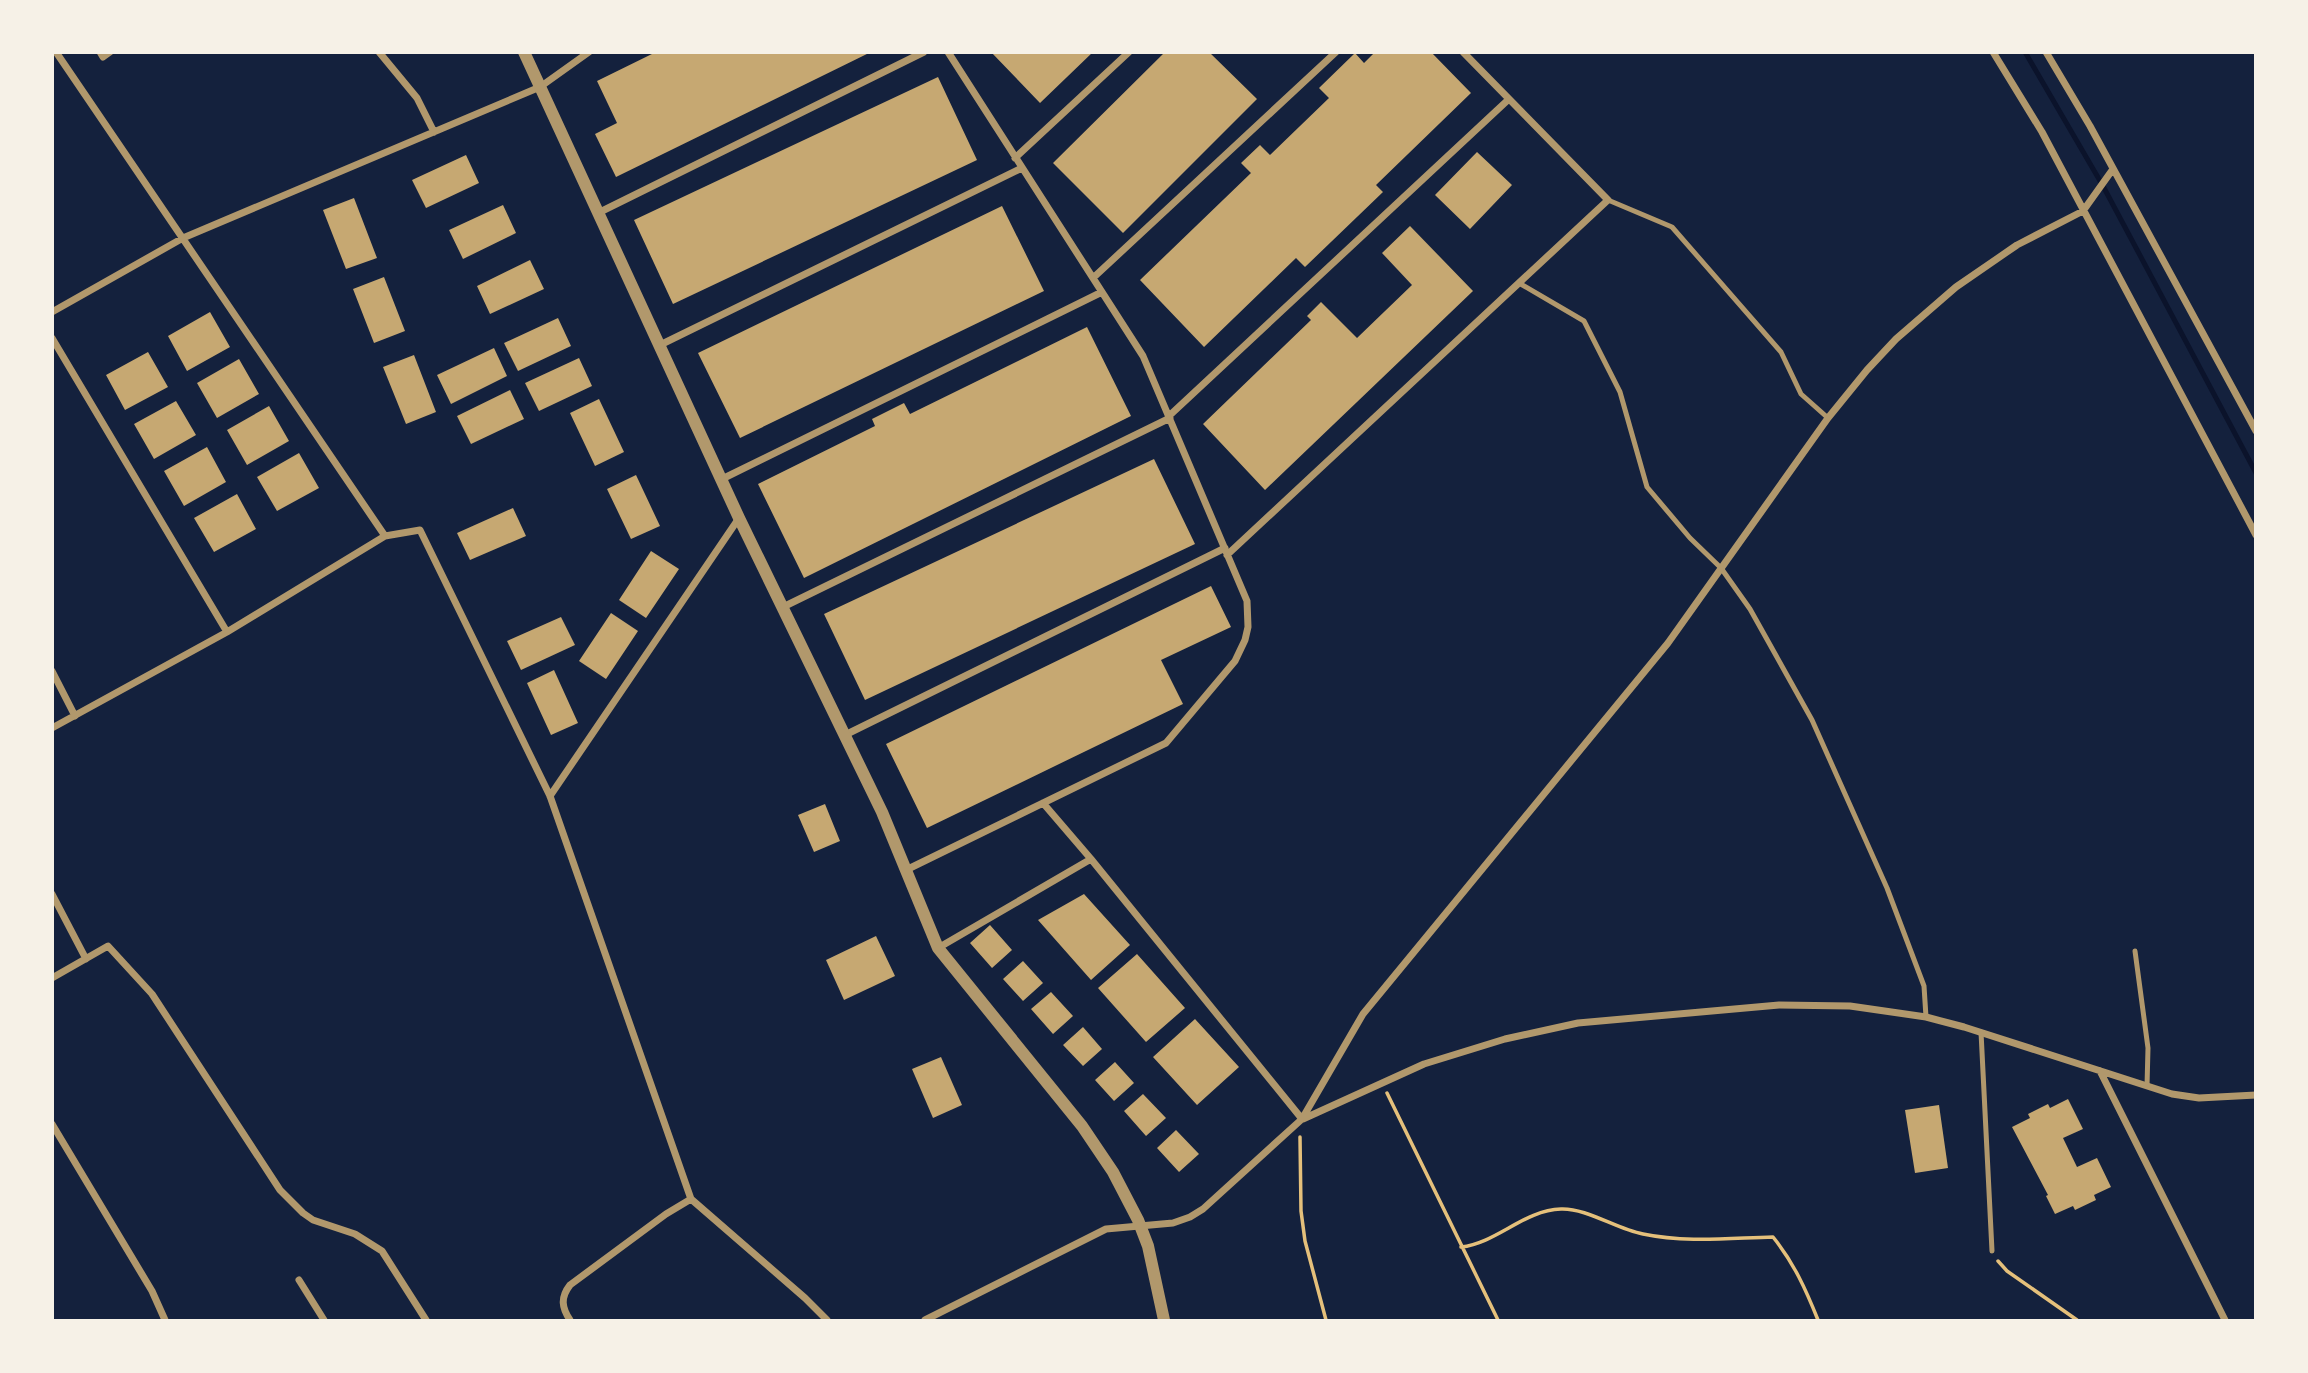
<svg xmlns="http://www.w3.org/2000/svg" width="2308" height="1373" font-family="'DM Sans',sans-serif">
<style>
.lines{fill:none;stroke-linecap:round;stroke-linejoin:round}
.stream{stroke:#0b132b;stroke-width:5}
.building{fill:#c6a872}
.path{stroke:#e5c07b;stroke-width:3.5}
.service{stroke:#b1986c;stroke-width:5}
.minor{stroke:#b1986c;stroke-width:7}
.tertiary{stroke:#b1986c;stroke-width:12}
</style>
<rect width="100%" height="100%" fill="#14213d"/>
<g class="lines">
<path class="stream" d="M 2025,52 L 2103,186 L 2256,473"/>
</g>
<path class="building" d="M 656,52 L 871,52 L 616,177 L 595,134 L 617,123 L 597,81 Z
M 991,52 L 1093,52 L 1040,103 Z
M 1165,52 L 1209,52 L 1257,99 L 1123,233 L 1053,163 Z
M 1375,52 L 1431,52 L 1471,93 L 1376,185 L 1383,192 L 1305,267 L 1296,258 L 1204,347 L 1140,280 L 1251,173 L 1241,163 L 1260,145 L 1270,155 L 1329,98 L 1319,88 L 1355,53 L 1364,63 Z
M 938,77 L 977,160 L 673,304 L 634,220 Z
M 1477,152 L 1512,185 L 1470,229 L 1435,195 Z
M 466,155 L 479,183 L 426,208 L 412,180 Z
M 354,198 L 377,258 L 346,269 L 323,210 Z
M 503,205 L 516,233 L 463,259 L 449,230 Z
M 1002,206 L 1044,291 L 740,438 L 698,353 Z
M 1410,226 L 1473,291 L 1265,490 L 1203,424 L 1311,320 L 1307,316 L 1321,302 L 1357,338 L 1412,285 L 1382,253 Z
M 530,260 L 544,289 L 490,314 L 477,286 Z
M 384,277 L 405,331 L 374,343 L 353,289 Z
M 210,312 L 230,347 L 187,371 L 168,336 Z
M 558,318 L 571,346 L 518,371 L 504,343 Z
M 1087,327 L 1131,416 L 804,578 L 758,484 L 875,426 L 872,419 L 904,403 L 910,414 Z
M 494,348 L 507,376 L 451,404 L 437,375 Z
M 148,352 L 168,387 L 125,410 L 106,375 Z
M 414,355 L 436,412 L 406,424 L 383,367 Z
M 579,358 L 592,386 L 539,411 L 525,383 Z
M 239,359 L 259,394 L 217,418 L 197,383 Z
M 510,390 L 524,419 L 471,444 L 457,416 Z
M 599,399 L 624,452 L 595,466 L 570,413 Z
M 176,401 L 196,435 L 154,459 L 134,424 Z
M 269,406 L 289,441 L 247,465 L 227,430 Z
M 207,447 L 226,482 L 184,506 L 164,471 Z
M 299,453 L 319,488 L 277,511 L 257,477 Z
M 1154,459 L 1195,544 L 865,700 L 824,614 Z
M 636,475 L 660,526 L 631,539 L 607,489 Z
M 237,494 L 256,529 L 214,552 L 194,518 Z
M 513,508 L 526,536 L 470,560 L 457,533 Z
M 651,551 L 679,569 L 646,618 L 619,600 Z
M 1211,586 L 1231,627 L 1161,660 L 1183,704 L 927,828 L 886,744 Z
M 611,613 L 638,631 L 606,679 L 579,661 Z
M 561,617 L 575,645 L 521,670 L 507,641 Z
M 554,670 L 578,723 L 551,735 L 527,683 Z
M 825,804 L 840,841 L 814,852 L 798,815 Z
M 1084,894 L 1130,945 L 1091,980 L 1038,920 Z
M 990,925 L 1012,950 L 992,968 L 970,943 Z
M 876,936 L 895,976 L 844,1000 L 826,960 Z
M 1137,954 L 1185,1008 L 1146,1042 L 1098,988 Z
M 1023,961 L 1043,983 L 1023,1001 L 1003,979 Z
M 1051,992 L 1073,1016 L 1053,1034 L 1031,1009 Z
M 1195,1019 L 1239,1067 L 1197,1105 L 1153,1057 Z
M 1083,1027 L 1102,1049 L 1083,1066 L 1063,1045 Z
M 941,1057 L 962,1105 L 933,1118 L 912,1069 Z
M 1115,1062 L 1134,1083 L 1114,1101 L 1095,1080 Z
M 1143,1094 L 1166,1118 L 1146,1136 L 1124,1111 Z
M 2068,1099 L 2083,1129 L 2063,1138 L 2077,1167 L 2097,1158 L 2111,1187 L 2094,1195 L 2096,1200 L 2075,1210 L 2073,1206 L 2055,1214 L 2046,1196 L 2048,1195 L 2012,1127 L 2030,1118 L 2028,1114 L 2048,1104 L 2050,1108 Z
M 1939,1105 L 1948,1168 L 1915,1173 L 1905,1110 Z
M 1176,1130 L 1199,1154 L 1179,1172 L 1157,1148 Z"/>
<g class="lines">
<path class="path" d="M 1387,1093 L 1498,1320
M 1300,1137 L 1301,1211 L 1305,1241 L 1326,1320
M 1461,1247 C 1497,1243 1524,1210 1561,1209 C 1587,1208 1616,1229 1643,1234 C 1686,1243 1730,1238 1773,1237 C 1794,1263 1806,1290 1818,1320
M 1998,1261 L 2007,1271 L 2077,1320"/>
<path class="service" d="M 1608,200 L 1672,227 L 1781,352 L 1801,394 L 1828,418
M 1519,283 L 1584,321 L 1620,392 L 1647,487 L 1690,538 L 1721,568 L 1750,609 L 1812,720 L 1887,888 L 1924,986 L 1926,1017
M 2135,951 L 2148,1048 L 2147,1086
M 1981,1032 L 1992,1251"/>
<path class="minor" d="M 100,52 L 103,57 L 110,52
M 379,52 L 417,98 L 434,132
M 1993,52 L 2042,132 L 2256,535
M 2046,52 L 2090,126 L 2256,431
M 1015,158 L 1129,52
M 598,213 L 924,52
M 1093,278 L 1336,52
M 52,312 L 183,238 L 540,87 L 589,52
M 52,338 L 227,632
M 660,345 L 1022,168
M 1169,416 L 1509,99
M 722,479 L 1102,292
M 385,536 L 420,530 L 550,796 L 691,1199 L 805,1298 L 827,1320
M 1227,555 L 1608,200 L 1463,52
M 783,607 L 1170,418
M 52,671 L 75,716
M 52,728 L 227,632 L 385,536 L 56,52
M 845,735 L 1225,548
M 550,796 L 739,518
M 906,870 L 1166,743 L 1235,661 L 1245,640 L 1248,627 L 1247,601 L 1143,356 L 948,52
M 52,894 L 86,959
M 938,948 L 1091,859
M 52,978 L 108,946 L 152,994 L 280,1190 L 303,1213 L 313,1220 L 355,1234 L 382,1251 L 426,1320
M 2100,1071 L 2225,1320
M 1302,1119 L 1363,1014 L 1668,643 L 1828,418 L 1867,370 L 1896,339 L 1956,287 L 2017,245 L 2083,211 L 2113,169
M 1303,1119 L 1424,1064 L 1505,1039 L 1578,1023 L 1779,1005 L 1850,1006 L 1926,1017 L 1964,1027 L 2172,1094 L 2199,1098 L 2256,1095
M 52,1124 L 152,1291 L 165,1320
M 299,1280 L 324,1320
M 570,1320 C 562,1308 560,1298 570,1285 L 666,1214 L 691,1199
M 925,1320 L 1106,1229 L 1173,1223 L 1190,1217 L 1203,1209 L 1302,1119 L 1091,859 L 1043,803"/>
<path class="tertiary" d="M 524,52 L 739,518 L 882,812 L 938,948 L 1082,1126 L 1113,1172 L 1138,1220 L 1148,1246 L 1164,1320"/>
</g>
<rect width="2308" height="1373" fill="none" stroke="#f6f1e7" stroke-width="108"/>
</svg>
